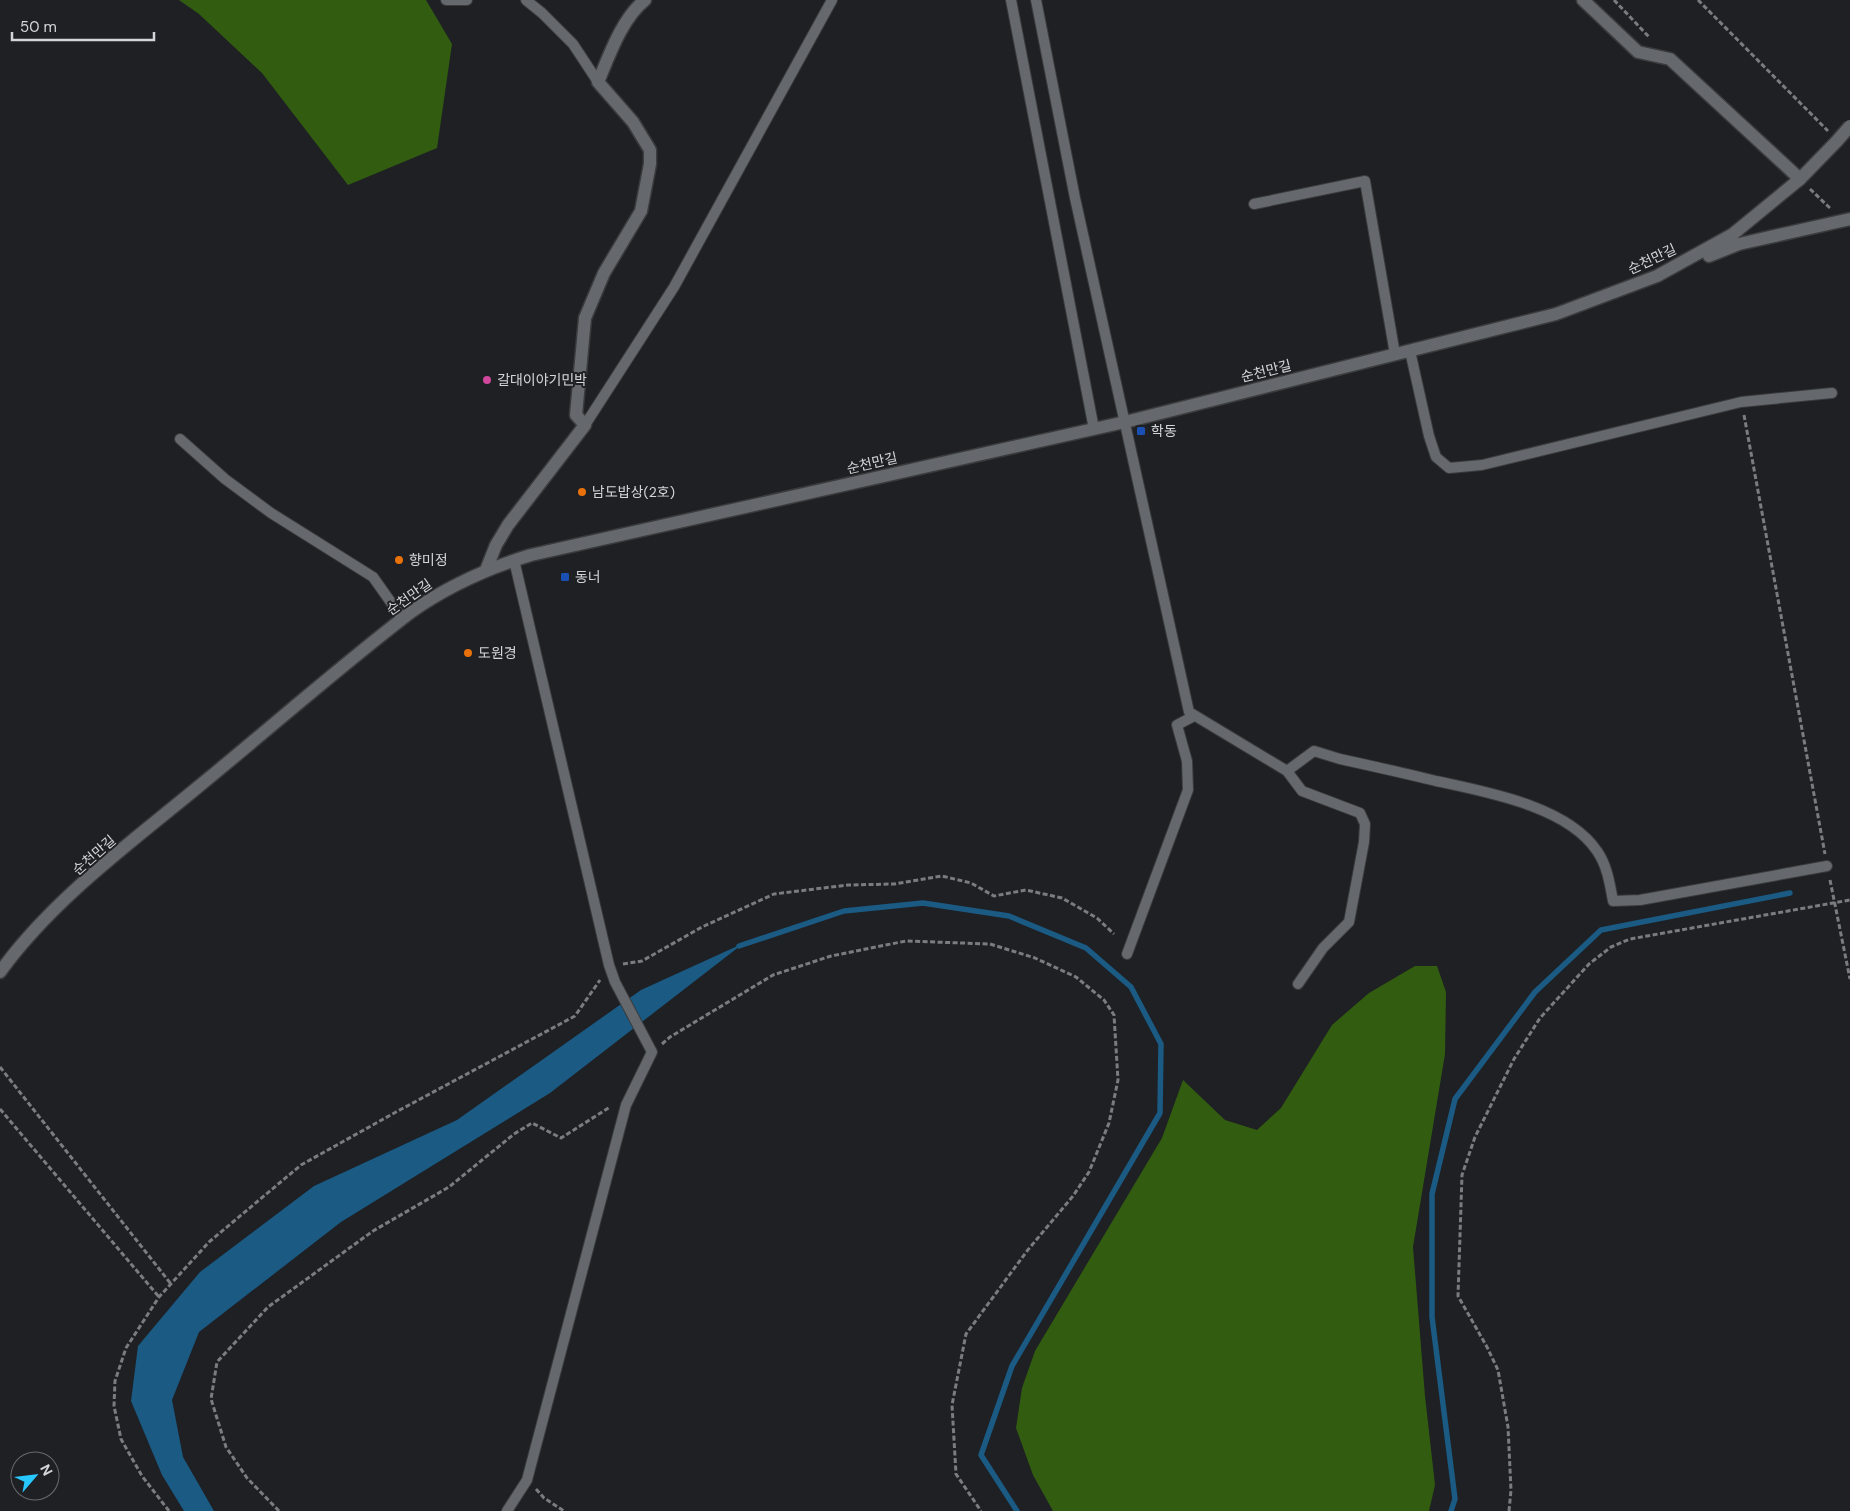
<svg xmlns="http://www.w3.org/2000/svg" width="1850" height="1511" font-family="'DM Sans','Noto Sans KR',sans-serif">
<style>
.forest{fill:#325d10}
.water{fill:#1a5a83}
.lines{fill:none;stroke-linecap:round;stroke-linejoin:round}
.stream{stroke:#1a5a83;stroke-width:5.5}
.service-casing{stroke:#393b3d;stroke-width:12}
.minor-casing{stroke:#393b3d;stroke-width:15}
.tertiary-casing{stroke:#393b3d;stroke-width:15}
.path{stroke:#7a7c7f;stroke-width:3;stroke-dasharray:5 2.5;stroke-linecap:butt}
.service{stroke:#65686c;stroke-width:10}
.minor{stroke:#65686c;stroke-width:12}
.tertiary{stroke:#65686c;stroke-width:12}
.tertiary-bridge-casing{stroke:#393b3d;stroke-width:15;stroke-linecap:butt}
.tertiary-bridge{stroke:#65686c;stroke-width:12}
.hotel-dot{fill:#d1479c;stroke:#1e2024;stroke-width:2}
.transit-dot{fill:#1a4fb4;stroke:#1e2024;stroke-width:2}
.food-dot{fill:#e8710a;stroke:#1e2024;stroke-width:2}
.labels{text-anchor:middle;stroke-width:4;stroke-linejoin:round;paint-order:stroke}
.street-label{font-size:14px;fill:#d3d5d7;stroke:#1e2024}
.poi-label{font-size:14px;fill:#d3d5d7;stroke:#1e2024;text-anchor:start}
</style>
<rect width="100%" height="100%" fill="#1e2024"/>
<path class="forest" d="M 179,0 L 426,0 L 452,44 L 437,148 L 348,185 L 262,73 L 199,14 Z
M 1415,966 L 1437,966 L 1446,992 L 1445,1054 L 1413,1247 L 1425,1396 L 1435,1485 L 1429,1511 L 1053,1511 L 1033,1475 L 1016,1428 L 1022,1388 L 1035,1351 L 1162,1138 L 1183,1080 L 1225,1120 L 1257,1130 L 1281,1108 L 1332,1025 L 1369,993 Z"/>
<path class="water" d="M 744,943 L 550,1093 L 341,1222 L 199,1332 L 172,1400 L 183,1457 L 214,1511 L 184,1511 L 162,1475 L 131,1401 L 138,1346 L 200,1272 L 314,1186 L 457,1120 L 641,990 Z"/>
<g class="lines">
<path class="stream" d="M 739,946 L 844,911 L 923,903 L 1009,916 L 1086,948 L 1131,987 L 1161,1044 L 1160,1113 L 1012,1366 L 981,1455 L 1017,1511
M 1451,1511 L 1455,1499 L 1432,1317 L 1432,1194 L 1455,1099 L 1535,992 L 1601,930 L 1790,893"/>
<g class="service-casing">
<path id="service" d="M 446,0 L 467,0
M 526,0 L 542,13 L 573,44 L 598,82
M 1011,0 L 1094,429
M 1036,0 L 1075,198 L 1189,712 L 1287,771 L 1314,751 L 1340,759 C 1372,766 1404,773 1436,781 C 1486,792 1567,806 1597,851 C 1607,865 1610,884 1613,901 L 1640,900 L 1827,866
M 1254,204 L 1365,181 L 1395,354
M 1410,351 L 1429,436 L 1436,457 L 1449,468 L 1482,465 L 1741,402 L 1832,393
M 585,425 L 674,287 L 832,0
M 180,439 L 225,479 L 271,513 L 373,577 L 402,618
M 1287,771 L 1302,791 L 1360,813 L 1365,824 L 1364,842 L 1349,922 L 1323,948 L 1298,984
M 1127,954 L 1188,790 L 1187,761 L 1177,725 L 1194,716
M 507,1511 L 527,1480 L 626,1105 L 652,1052 L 615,982 L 609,965 L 514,560"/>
</g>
<g class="minor-casing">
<path id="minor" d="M 1583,0 L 1638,52 L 1670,59 L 1800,179
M 486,570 L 496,545 L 508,525 L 585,425 L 576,415 L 585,318 L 604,273 L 641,211 L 650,164 L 650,150 L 633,122 L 598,82 C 609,56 622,18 645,0"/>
</g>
<g class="tertiary-casing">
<path id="tertiary" d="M 1709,256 L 1739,244 L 1850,219
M 0,972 C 52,900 129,844 198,787 C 269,729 338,668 411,612 C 448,586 488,568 531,555 L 1125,422 L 1556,314 L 1657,276 L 1733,234 L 1800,179 L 1837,141"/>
</g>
<path class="path" d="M 1614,0 L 1650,38
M 1698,0 L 1828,131
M 1810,189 L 1831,209
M 1744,415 L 1825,854
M 1830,880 L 1850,979
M 623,964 L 642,961 L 702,927 L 774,894 L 848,885 L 894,884 L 942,876 L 971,883 L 994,896 L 1026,890 L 1062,898 L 1097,918 L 1114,934
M 662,1044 L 670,1037 L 773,975 L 831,956 L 906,941 L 990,944 L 1035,958 L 1076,977 L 1104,1000 L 1114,1015 L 1118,1080 L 1109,1123 L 1089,1172 L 1073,1196 L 1027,1251 L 966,1334 L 952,1405 L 956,1474 L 981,1511
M 0,1067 L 171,1284
M 0,1109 L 159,1297
M 536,1489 L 544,1498 L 564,1511
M 169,1511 L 142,1476 L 121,1439 L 114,1406 L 115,1381 L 126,1348 L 159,1297 L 209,1242 L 301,1165 L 396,1112 L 575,1016 L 600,980
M 279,1511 L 247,1478 L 226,1447 L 211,1399 L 217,1362 L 268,1307 L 373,1231 L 449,1187 L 514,1134 L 532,1123 L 561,1138 L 610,1107
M 1509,1511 L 1511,1490 L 1508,1427 L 1498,1370 L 1487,1347 L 1458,1296 L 1462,1175 L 1475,1137 L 1514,1059 L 1540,1018 L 1589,964 L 1611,947 L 1630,939 L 1850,900"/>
<use href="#service" class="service"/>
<use href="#minor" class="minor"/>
<use href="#tertiary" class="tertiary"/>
<g class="tertiary-bridge-casing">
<path id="tertiary-bridge" d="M 1837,141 L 1850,126"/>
</g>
<use href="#tertiary-bridge" class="tertiary-bridge"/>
</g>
<circle class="hotel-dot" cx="487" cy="380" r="5"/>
<g class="transit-dot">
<rect x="1136" y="426" width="10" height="10" rx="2.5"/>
<rect x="560" y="572" width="10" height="10" rx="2.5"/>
</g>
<g class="food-dot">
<circle cx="582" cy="492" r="5"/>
<circle cx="399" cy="560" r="5"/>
<circle cx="468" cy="653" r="5"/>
</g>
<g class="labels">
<g class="street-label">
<text transform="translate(1652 259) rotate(-25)" y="5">순천만길</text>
<text transform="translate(1266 371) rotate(-14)" y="5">순천만길</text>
<text transform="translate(872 463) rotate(-13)" y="5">순천만길</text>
<text transform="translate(409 597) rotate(-35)" y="5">순천만길</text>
<text transform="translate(94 855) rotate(-41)" y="5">순천만길</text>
</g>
<g class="poi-label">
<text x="497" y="385">갈대이야기민박</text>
<text x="1151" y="436">학동</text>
<text x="592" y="497">남도밥상(2호)</text>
<text x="409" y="565">향미정</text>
<text x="575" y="582">동너</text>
<text x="478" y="658">도원경</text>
</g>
</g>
<g transform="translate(35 1476) rotate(62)"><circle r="24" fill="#1e2024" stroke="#66686c"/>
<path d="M0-4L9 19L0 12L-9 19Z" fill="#27c8ff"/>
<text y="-8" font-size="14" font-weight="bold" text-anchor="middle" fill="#d3d5d7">N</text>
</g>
<path d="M12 32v8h142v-8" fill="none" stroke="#d3d5d7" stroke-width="2.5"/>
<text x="20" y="32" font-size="15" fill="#d3d5d7" stroke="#1e2024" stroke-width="4" paint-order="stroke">50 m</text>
</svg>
